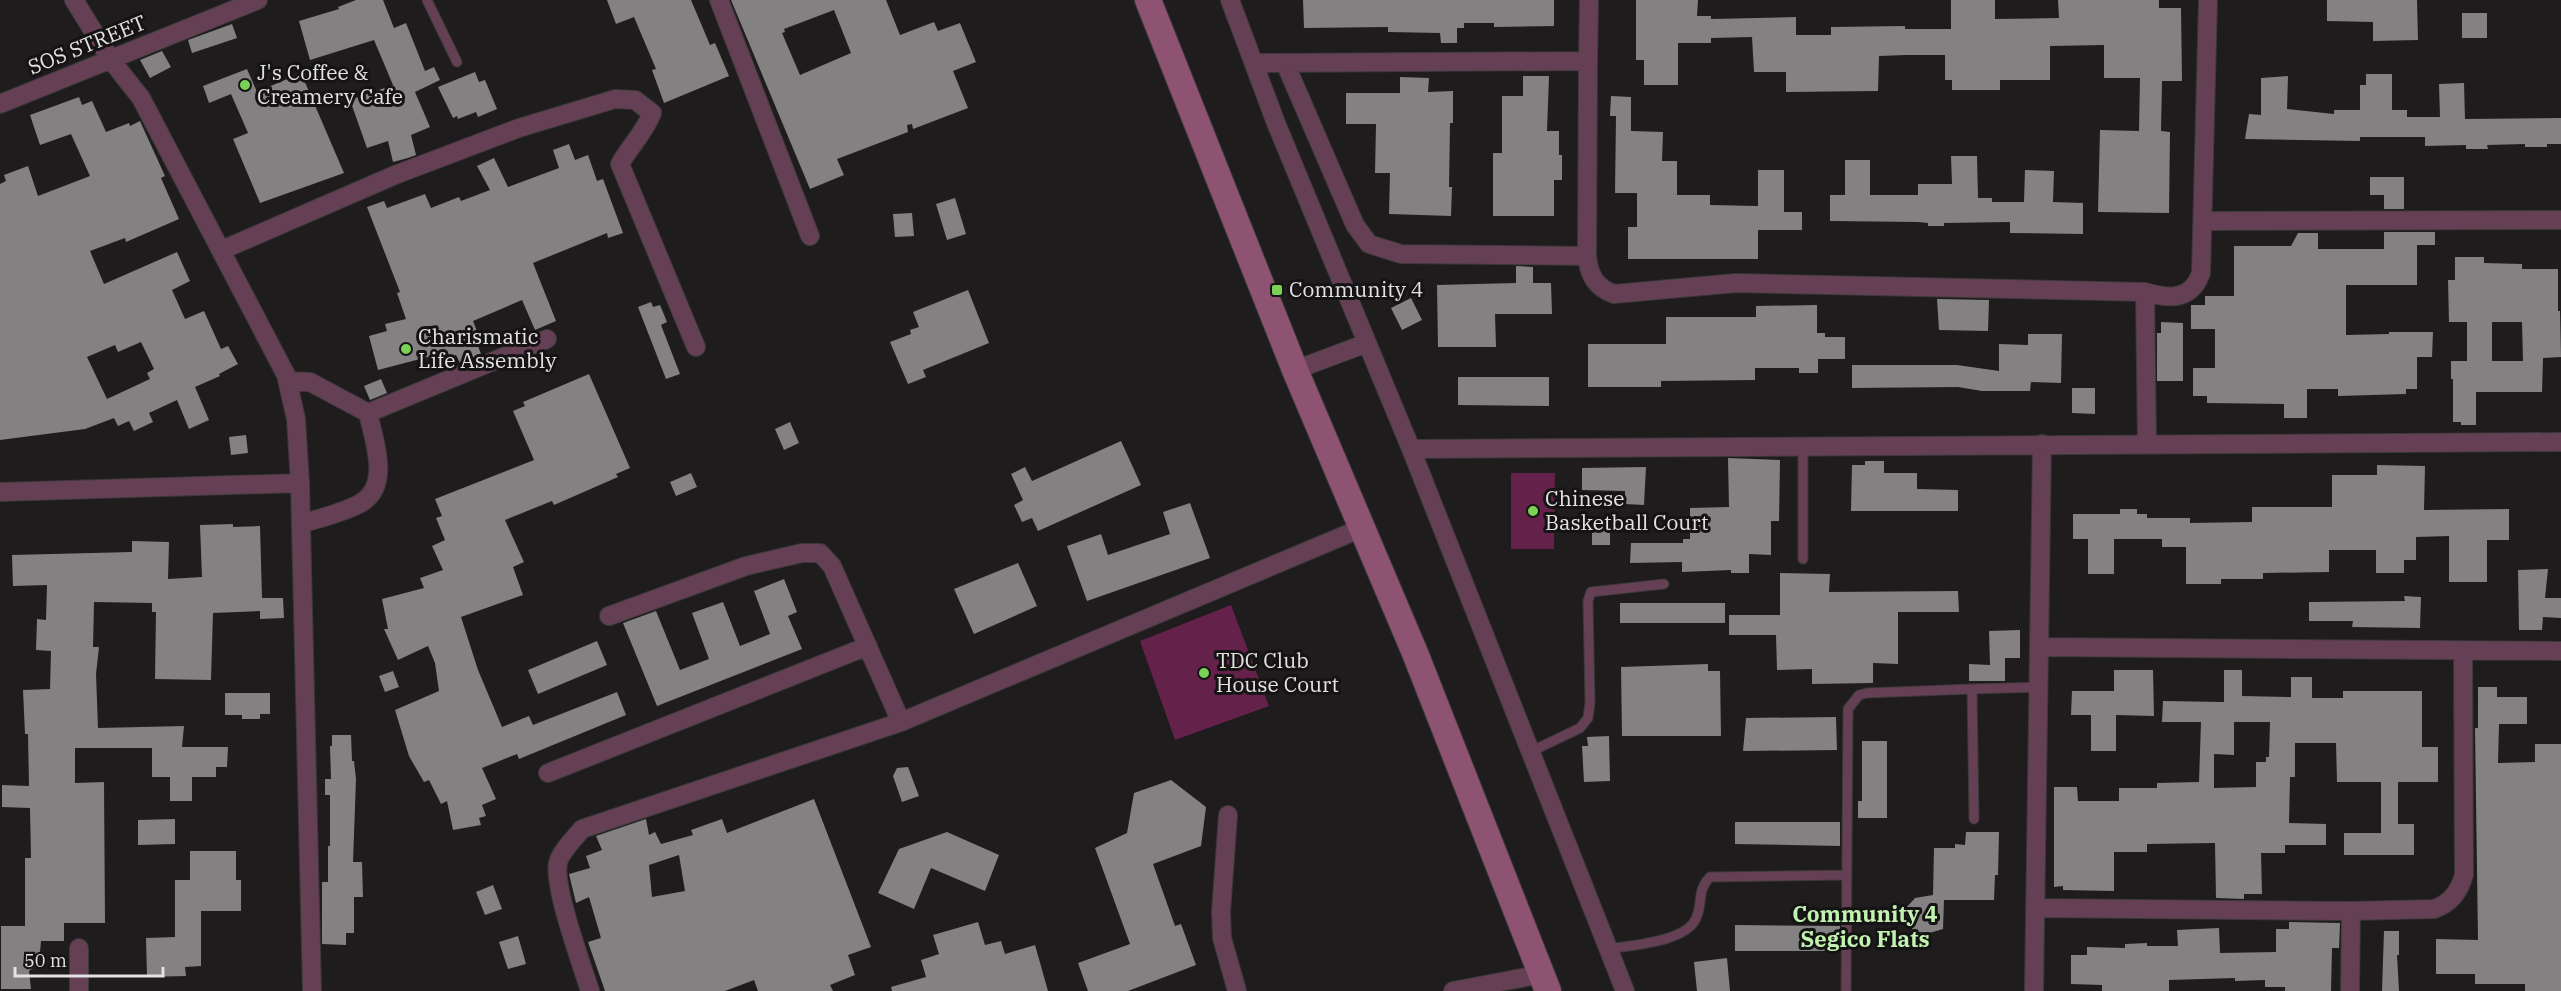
<svg xmlns="http://www.w3.org/2000/svg" width="2561" height="991" font-family="'IBM Plex Serif',serif">
<style>
.green{fill:#642149}
.building{fill:#848183;fill-rule:evenodd}
.lines{fill:none;stroke-linecap:round;stroke-linejoin:round}
.lane-casing{stroke:#3a3839;stroke-width:11}
.street-casing{stroke:#3a3839;stroke-width:20}
.secondary-casing{stroke:#3a3839;stroke-width:28}
.lane{stroke:#654054;stroke-width:9}
.street{stroke:#654054;stroke-width:18}
.secondary{stroke:#8e5373;stroke-width:26}
.poi-dot{fill:#7bd155;stroke:#151314;stroke-width:2}
.labels{text-anchor:middle;stroke-width:6;stroke-linejoin:round;paint-order:stroke}
.street-label{font-size:21px;fill:#e3e1e2;stroke:#151314}
.poi-label{font-size:21px;fill:#e3e1e2;stroke:#151314;text-anchor:start}
.neighbourhood-label{font-size:22px;font-weight:bold;fill:#c2f2b0;stroke:#151314}
</style>
<rect width="100%" height="100%" fill="#1e1c1d"/>
<path class="green" d="M 1511,473 L 1555,473 L 1554,549 L 1511,549 Z
M 1231,605 L 1269,706 L 1175,740 L 1140,641 Z"/>
<path class="building" d="M 356,0 L 383,0 L 394,28 L 406,23 L 425,71 L 434,67 L 440,80 L 415,92 L 430,127 L 411,135 L 416,155 L 408,158 L 393,162 L 388,141 L 367,148 L 350,100 L 393,85 L 374,40 L 310,60 L 299,21 L 339,9 L 338,7 Z
M 607,0 L 691,0 L 710,45 L 715,43 L 729,76 L 664,103 L 652,70 L 656,69 L 634,17 L 616,24 Z
M 731,0 L 886,0 L 900,35 L 934,22 L 938,31 L 960,23 L 976,62 L 953,71 L 968,108 L 913,129 L 912,124 L 907,125 L 908,132 L 837,159 L 844,175 L 810,189 ZM 834,10 L 851,53 L 800,75 L 782,33 L 785,32 L 784,29 Z
M 1303,0 L 1554,0 L 1554,26 L 1494,27 L 1494,23 L 1464,23 L 1464,28 L 1457,28 L 1457,43 L 1441,43 L 1440,33 L 1388,32 L 1388,27 L 1304,28 Z
M 1636,0 L 1698,0 L 1697,16 L 1711,16 L 1711,19 L 1796,17 L 1796,35 L 1831,35 L 1831,27 L 1905,26 L 1905,29 L 1951,29 L 1951,0 L 1995,0 L 1995,19 L 2059,18 L 2058,0 L 2159,0 L 2159,8 L 2181,8 L 2182,81 L 2162,81 L 2161,131 L 2170,132 L 2169,213 L 2098,212 L 2100,130 L 2139,131 L 2140,78 L 2104,78 L 2104,45 L 2050,46 L 2050,80 L 2000,80 L 2000,90 L 1952,90 L 1952,80 L 1945,80 L 1945,55 L 1905,55 L 1879,56 L 1878,91 L 1786,92 L 1786,72 L 1754,72 L 1752,37 L 1711,38 L 1711,43 L 1678,43 L 1678,85 L 1644,85 L 1644,60 L 1636,60 Z
M 2327,0 L 2417,0 L 2418,40 L 2373,41 L 2373,22 L 2327,21 Z
M 2462,13 L 2487,13 L 2487,38 L 2462,38 Z
M 232,24 L 237,38 L 192,53 L 188,40 Z
M 162,51 L 171,67 L 150,78 L 140,60 Z
M 247,69 L 257,92 L 301,73 L 344,173 L 260,203 L 233,139 L 248,133 L 231,94 L 209,103 L 203,86 Z
M 475,72 L 479,82 L 485,80 L 497,109 L 478,117 L 476,112 L 458,119 L 457,116 L 453,118 L 438,87 Z
M 2366,74 L 2392,74 L 2392,110 L 2407,110 L 2407,117 L 2440,117 L 2439,84 L 2464,83 L 2465,119 L 2561,118 L 2561,144 L 2547,144 L 2547,147 L 2525,147 L 2525,144 L 2487,145 L 2488,149 L 2466,149 L 2466,145 L 2425,146 L 2425,137 L 2360,137 L 2360,141 L 2245,139 L 2249,114 L 2261,115 L 2261,78 L 2288,76 L 2287,109 L 2334,114 L 2334,110 L 2360,110 L 2360,85 L 2366,85 Z
M 1523,76 L 1549,76 L 1547,131 L 1559,131 L 1559,155 L 1562,155 L 1562,180 L 1554,180 L 1554,216 L 1493,216 L 1493,153 L 1502,153 L 1502,96 L 1523,96 Z
M 1400,77 L 1429,78 L 1428,92 L 1453,91 L 1453,123 L 1450,123 L 1449,187 L 1452,187 L 1451,216 L 1389,214 L 1390,173 L 1375,173 L 1376,124 L 1346,124 L 1346,93 L 1400,93 Z
M 1611,96 L 1631,97 L 1631,131 L 1663,132 L 1662,161 L 1677,161 L 1677,195 L 1710,195 L 1710,205 L 1758,206 L 1758,170 L 1784,170 L 1784,212 L 1802,212 L 1802,230 L 1758,230 L 1758,259 L 1628,259 L 1628,227 L 1637,227 L 1637,193 L 1615,193 L 1616,116 L 1610,116 Z
M 79,97 L 82,105 L 92,101 L 106,132 L 129,123 L 130,126 L 140,121 L 165,176 L 161,178 L 179,219 L 126,242 L 125,238 L 90,251 L 104,284 L 177,252 L 190,281 L 172,290 L 185,319 L 204,311 L 221,349 L 228,346 L 238,364 L 219,374 L 220,376 L 195,387 L 209,420 L 189,429 L 177,400 L 149,413 L 153,422 L 134,431 L 129,421 L 118,426 L 114,418 L 85,429 L 0,440 L 0,184 L 6,181 L 4,175 L 28,166 L 38,196 L 90,176 L 71,134 L 40,145 L 30,115 ZM 141,342 L 154,369 L 147,373 L 150,379 L 107,399 L 87,357 L 115,345 L 118,352 Z
M 569,144 L 575,160 L 588,155 L 597,181 L 603,179 L 623,233 L 608,238 L 607,233 L 533,263 L 556,321 L 535,330 L 522,300 L 473,321 L 482,344 L 478,346 L 481,354 L 460,363 L 456,355 L 446,359 L 443,353 L 378,370 L 369,336 L 387,331 L 385,324 L 406,319 L 397,293 L 400,292 L 367,207 L 384,201 L 387,208 L 425,194 L 431,208 L 459,197 L 461,201 L 490,190 L 477,166 L 494,158 L 508,187 L 559,168 L 553,150 Z
M 1951,156 L 1977,156 L 1978,198 L 1992,198 L 1992,202 L 2024,202 L 2025,170 L 2054,171 L 2053,202 L 2083,203 L 2083,234 L 2010,233 L 2010,222 L 1944,223 L 1944,226 L 1928,226 L 1928,223 L 1918,222 L 1830,221 L 1830,195 L 1845,195 L 1845,160 L 1870,160 L 1870,195 L 1918,195 L 1918,184 L 1952,184 Z
M 2370,177 L 2404,177 L 2404,209 L 2384,209 L 2384,195 L 2370,195 Z
M 955,198 L 966,234 L 947,240 L 936,204 Z
M 912,213 L 914,236 L 895,237 L 893,214 Z
M 2384,232 L 2435,232 L 2435,245 L 2417,245 L 2417,285 L 2346,285 L 2346,335 L 2389,334 L 2389,332 L 2433,332 L 2432,357 L 2417,357 L 2417,389 L 2406,389 L 2406,394 L 2338,396 L 2338,389 L 2307,389 L 2307,418 L 2284,418 L 2284,404 L 2207,403 L 2207,396 L 2193,396 L 2193,368 L 2215,368 L 2215,329 L 2191,329 L 2191,305 L 2205,305 L 2205,296 L 2234,296 L 2234,246 L 2291,246 L 2298,233 L 2318,233 L 2318,249 L 2384,249 Z
M 2455,257 L 2484,257 L 2484,263 L 2522,264 L 2522,269 L 2558,269 L 2558,311 L 2560,311 L 2561,357 L 2543,358 L 2542,392 L 2476,392 L 2476,425 L 2461,425 L 2461,422 L 2453,422 L 2453,379 L 2451,379 L 2451,361 L 2467,361 L 2467,322 L 2449,322 L 2448,280 L 2455,280 ZM 2492,322 L 2522,322 L 2523,361 L 2492,361 Z
M 1516,266 L 1533,267 L 1533,283 L 1551,283 L 1552,314 L 1495,314 L 1496,347 L 1438,347 L 1437,285 L 1516,283 Z
M 968,290 L 989,343 L 923,370 L 926,377 L 908,384 L 890,342 L 911,334 L 910,330 L 919,327 L 913,312 Z
M 1411,298 L 1422,320 L 1402,330 L 1391,308 Z
M 1937,299 L 1989,300 L 1988,331 L 1939,330 Z
M 651,302 L 653,307 L 660,305 L 667,322 L 661,325 L 680,374 L 666,379 L 638,307 Z
M 1817,305 L 1817,333 L 1825,333 L 1825,337 L 1845,337 L 1845,359 L 1818,359 L 1818,373 L 1799,373 L 1799,368 L 1755,368 L 1755,380 L 1661,381 L 1661,387 L 1588,387 L 1588,344 L 1666,344 L 1666,317 L 1756,317 L 1756,306 Z
M 2161,322 L 2183,323 L 2183,381 L 2157,381 L 2157,333 L 2161,333 Z
M 2028,334 L 2062,334 L 2061,383 L 2031,382 L 2030,391 L 1982,391 L 1958,387 L 1852,388 L 1852,365 L 1957,365 L 1999,371 L 1999,344 L 2028,345 Z
M 589,374 L 630,468 L 616,474 L 618,477 L 554,505 L 552,501 L 505,520 L 524,562 L 513,567 L 523,595 L 461,617 L 478,670 L 502,727 L 529,716 L 533,725 L 617,692 L 626,715 L 519,759 L 517,754 L 482,768 L 496,799 L 482,805 L 486,816 L 479,818 L 481,825 L 453,830 L 447,801 L 441,804 L 429,780 L 424,782 L 409,756 L 395,710 L 439,691 L 435,663 L 428,646 L 398,660 L 384,629 L 388,629 L 382,599 L 424,588 L 420,578 L 443,570 L 432,546 L 445,540 L 436,518 L 442,516 L 435,499 L 534,460 L 513,411 L 525,406 L 523,402 Z
M 1458,377 L 1549,377 L 1549,406 L 1458,405 Z
M 381,379 L 387,393 L 370,400 L 364,386 Z
M 2072,388 L 2095,388 L 2095,414 L 2072,413 Z
M 790,422 L 799,443 L 784,450 L 775,429 Z
M 246,435 L 248,453 L 231,455 L 229,437 Z
M 1121,441 L 1141,485 L 1038,531 L 1032,518 L 1022,522 L 1014,505 L 1023,500 L 1011,474 L 1025,467 L 1032,481 Z
M 1728,458 L 1780,460 L 1779,521 L 1771,521 L 1771,555 L 1749,554 L 1749,573 L 1731,573 L 1731,570 L 1682,572 L 1682,562 L 1630,563 L 1631,543 L 1683,543 L 1683,539 L 1690,539 L 1690,508 L 1729,507 Z
M 1865,461 L 1884,461 L 1884,473 L 1917,473 L 1917,489 L 1958,490 L 1958,511 L 1851,511 L 1852,465 L 1865,465 Z
M 2377,465 L 2425,466 L 2424,510 L 2509,509 L 2509,540 L 2487,540 L 2487,582 L 2449,582 L 2449,536 L 2416,537 L 2416,560 L 2404,560 L 2404,573 L 2376,573 L 2376,550 L 2329,550 L 2329,572 L 2263,573 L 2263,579 L 2221,579 L 2221,584 L 2186,584 L 2186,547 L 2162,547 L 2162,539 L 2114,539 L 2114,574 L 2088,574 L 2088,539 L 2073,539 L 2073,514 L 2120,514 L 2120,509 L 2137,509 L 2137,514 L 2147,514 L 2147,518 L 2190,518 L 2190,523 L 2252,522 L 2252,507 L 2332,507 L 2332,475 L 2377,475 Z
M 1646,467 L 1644,505 L 1625,504 L 1625,491 L 1582,490 L 1582,468 Z
M 691,473 L 697,487 L 676,496 L 670,482 Z
M 1190,503 L 1210,558 L 1087,601 L 1067,546 L 1101,534 L 1108,555 L 1170,534 L 1163,512 Z
M 233,524 L 233,527 L 260,526 L 262,598 L 283,598 L 284,618 L 260,619 L 260,611 L 213,613 L 211,680 L 155,679 L 156,612 L 152,612 L 152,603 L 94,602 L 93,647 L 99,647 L 96,674 L 98,728 L 184,726 L 182,747 L 228,747 L 227,767 L 216,767 L 216,777 L 192,777 L 192,801 L 170,801 L 170,777 L 152,777 L 152,748 L 75,748 L 75,783 L 104,782 L 105,923 L 64,923 L 64,941 L 41,941 L 39,963 L 29,971 L 31,989 L 1,989 L 1,926 L 25,926 L 25,858 L 31,858 L 30,808 L 2,807 L 2,785 L 29,786 L 28,734 L 25,734 L 23,690 L 50,689 L 51,651 L 36,650 L 37,619 L 46,620 L 47,585 L 13,586 L 12,555 L 132,552 L 132,541 L 169,542 L 168,579 L 202,577 L 200,525 Z
M 1592,528 L 1610,528 L 1610,545 L 1592,545 Z
M 1018,563 L 1037,606 L 974,634 L 954,589 Z
M 2548,569 L 2545,598 L 2561,598 L 2561,618 L 2543,617 L 2542,630 L 2519,630 L 2518,570 Z
M 1780,573 L 1830,574 L 1829,592 L 1958,591 L 1959,612 L 1898,612 L 1898,664 L 1873,663 L 1873,683 L 1812,684 L 1812,669 L 1777,670 L 1776,635 L 1729,635 L 1729,615 L 1780,615 Z
M 784,579 L 797,612 L 788,616 L 802,649 L 657,706 L 623,623 L 656,611 L 680,670 L 709,659 L 692,613 L 723,602 L 740,646 L 770,634 L 754,591 Z
M 2404,596 L 2421,597 L 2420,628 L 2352,627 L 2353,621 L 2309,621 L 2309,602 L 2405,601 Z
M 1620,603 L 1725,603 L 1725,623 L 1620,623 Z
M 2020,630 L 2020,658 L 2005,658 L 2005,681 L 1969,681 L 1969,664 L 1990,665 L 1989,631 Z
M 597,641 L 607,665 L 538,694 L 528,670 Z
M 1708,664 L 1708,671 L 1720,671 L 1721,736 L 1622,736 L 1621,667 Z
M 2114,670 L 2153,670 L 2154,716 L 2116,715 L 2116,751 L 2091,751 L 2091,715 L 2071,715 L 2072,691 L 2114,691 Z
M 2224,670 L 2242,670 L 2242,696 L 2291,697 L 2291,677 L 2312,677 L 2312,698 L 2343,698 L 2343,691 L 2422,691 L 2422,747 L 2438,747 L 2438,782 L 2398,782 L 2398,824 L 2414,824 L 2414,855 L 2344,855 L 2344,833 L 2381,833 L 2381,782 L 2337,782 L 2336,743 L 2295,743 L 2295,777 L 2290,777 L 2289,823 L 2326,824 L 2326,845 L 2285,845 L 2285,853 L 2261,853 L 2262,894 L 2244,894 L 2244,899 L 2216,898 L 2215,843 L 2147,844 L 2147,852 L 2114,852 L 2114,891 L 2063,890 L 2063,886 L 2054,887 L 2054,787 L 2077,787 L 2078,801 L 2119,801 L 2119,788 L 2157,788 L 2157,783 L 2199,782 L 2201,722 L 2162,722 L 2163,701 L 2224,702 ZM 2234,722 L 2270,722 L 2269,757 L 2266,757 L 2266,762 L 2256,762 L 2256,787 L 2214,788 L 2214,754 L 2234,755 Z
M 393,671 L 399,687 L 385,692 L 379,676 Z
M 2478,687 L 2497,687 L 2497,697 L 2527,697 L 2527,724 L 2499,724 L 2498,763 L 2535,762 L 2535,744 L 2561,744 L 2561,991 L 2525,991 L 2525,984 L 2475,984 L 2475,974 L 2436,974 L 2436,939 L 2478,940 L 2475,728 L 2478,728 Z
M 225,693 L 270,693 L 270,714 L 260,714 L 260,719 L 242,719 L 242,715 L 225,715 Z
M 1836,717 L 1837,750 L 1743,751 L 1746,718 Z
M 332,735 L 351,735 L 352,761 L 354,761 L 356,779 L 353,862 L 362,862 L 363,897 L 354,897 L 354,933 L 346,933 L 346,945 L 322,944 L 322,882 L 328,882 L 328,846 L 330,846 L 330,795 L 325,795 L 325,779 L 331,779 L 330,746 L 332,746 Z
M 1609,736 L 1610,781 L 1584,782 L 1582,746 L 1588,746 L 1587,737 Z
M 1862,741 L 1887,741 L 1887,818 L 1858,818 L 1858,801 L 1862,801 Z
M 908,767 L 919,796 L 902,802 L 893,776 L 897,768 Z
M 1171,780 L 1206,807 L 1201,846 L 1153,864 L 1175,926 L 1181,924 L 1196,965 L 1128,991 L 1088,991 L 1078,963 L 1130,944 L 1095,848 L 1127,833 L 1134,793 Z
M 814,799 L 871,947 L 848,955 L 855,975 L 830,985 L 833,991 L 758,991 L 754,980 L 725,991 L 605,991 L 588,942 L 601,938 L 589,897 L 576,903 L 569,874 L 590,868 L 586,856 L 602,850 L 596,836 L 646,819 L 649,835 L 655,832 L 661,844 L 693,835 L 691,830 L 722,819 L 727,833 ZM 679,855 L 685,891 L 652,897 L 649,865 Z
M 175,819 L 175,844 L 138,845 L 138,820 Z
M 1735,822 L 1840,822 L 1840,846 L 1735,844 Z
M 947,832 L 999,855 L 985,891 L 931,868 L 914,909 L 878,893 L 899,849 Z
M 1966,832 L 1999,832 L 1998,875 L 1995,875 L 1994,900 L 1944,900 L 1943,929 L 1926,934 L 1913,930 L 1906,920 L 1906,908 L 1915,898 L 1933,895 L 1934,848 L 1955,848 L 1955,844 L 1965,845 Z
M 190,851 L 236,851 L 236,880 L 241,880 L 241,911 L 201,911 L 201,966 L 185,967 L 186,976 L 147,977 L 146,938 L 175,937 L 175,880 L 190,880 Z
M 493,885 L 502,909 L 485,915 L 476,892 Z
M 978,922 L 985,945 L 1001,941 L 1005,954 L 1035,945 L 1048,991 L 892,991 L 891,987 L 926,977 L 921,960 L 939,954 L 933,935 Z
M 2289,922 L 2340,923 L 2339,948 L 2332,948 L 2331,991 L 2285,991 L 2285,987 L 2265,987 L 2265,980 L 2235,981 L 2235,978 L 2169,980 L 2169,991 L 2102,991 L 2102,985 L 2071,984 L 2071,955 L 2087,955 L 2087,947 L 2125,948 L 2125,944 L 2147,943 L 2147,946 L 2178,946 L 2177,930 L 2219,928 L 2220,953 L 2276,952 L 2276,929 L 2289,929 Z
M 1735,925 L 1840,926 L 1840,951 L 1735,951 Z
M 2384,931 L 2399,931 L 2399,955 L 2397,955 L 2399,991 L 2382,991 Z
M 518,936 L 526,964 L 508,969 L 499,942 Z
M 1727,958 L 1730,991 L 1697,991 L 1694,962 Z"/>
<g class="lines">
<g class="lane-casing">
<path id="lane" d="M 427,0 L 457,62
M 1803,559 L 1803,445
M 1530,752 L 1580,728 L 1588,718 L 1590,702 L 1588,601 L 1591,592 L 1664,584
M 1974,819 L 1972,689 L 2039,687
M 1608,949 C 1632,945 1689,942 1697,916 C 1703,899 1697,891 1710,877 L 1846,875
M 1846,991 L 1848,709 L 1859,695 L 1867,693 L 1972,689"/>
</g>
<g class="street-casing">
<path id="street" d="M 719,0 L 810,236
M 1230,0 L 1276,123 L 1411,449 L 1625,991
M 1588,61 L 1589,0
M 1256,63 L 1588,61 L 1587,256 C 1589,275 1595,287 1614,294 L 1736,283 L 2145,292 C 2169,299 2191,301 2201,273 L 2208,0
M 1285,63 L 1355,225 L 1369,244 L 1401,254 L 1587,256
M 0,104 L 258,0
M 2203,221 L 2561,220
M 222,250 L 395,175 L 519,128 L 615,99 L 635,100 L 652,113 C 645,132 630,146 620,164 L 696,347
M 2145,292 L 2147,445
M 1295,370 L 1367,343
M 288,381 L 310,382 L 368,413 L 547,339
M 1411,449 L 2561,442
M 300,483 L 312,991
M 0,492 L 300,483 L 296,419 L 286,375 L 141,98 L 111,60 L 74,0
M 301,524 C 320,518 342,513 359,504 C 392,487 374,441 368,413
M 609,616 L 746,566 L 802,553 L 820,553 L 832,566 L 901,722
M 2040,647 L 2561,651
M 548,773 L 868,646
M 1228,815 L 1221,912 L 1222,938 L 1237,991
M 2036,908 L 2351,911 L 2434,909 C 2451,903 2459,892 2464,875 L 2463,651
M 79,991 L 79,948
M 590,991 C 582,965 553,887 558,863 C 560,852 575,838 582,829 L 901,722 L 1362,528
M 1453,991 L 1542,974
M 2034,991 L 2042,444
M 2350,991 L 2351,911"/>
</g>
<g class="secondary-casing">
<path id="secondary" d="M 1148,0 L 1295,370 L 1415,653 L 1548,991"/>
</g>
<use href="#lane" class="lane"/>
<use href="#street" class="street"/>
<use href="#secondary" class="secondary"/>
</g>
<g class="poi-dot">
<circle cx="245" cy="85" r="6"/>
<rect x="1271" y="284" width="12" height="12" rx="3"/>
<circle cx="406" cy="349" r="6"/>
<circle cx="1533" cy="511" r="6"/>
<circle cx="1204" cy="673" r="6"/>
</g>
<g class="labels">
<g class="street-label">
<text transform="translate(87 45) rotate(-22)" y="7">SOS STREET</text>
</g>
<g class="poi-label">
<text x="257" y="80">J's Coffee &amp;<tspan x="257" dy="24">Creamery Cafe</tspan></text>
<text x="1289" y="297">Community 4</text>
<text x="418" y="344">Charismatic<tspan x="418" dy="24">Life Assembly</tspan></text>
<text x="1545" y="506">Chinese<tspan x="1545" dy="24">Basketball Court</tspan></text>
<text x="1216" y="668">TDC Club<tspan x="1216" dy="24">House Court</tspan></text>
</g>
<g class="neighbourhood-label">
<text x="1865" y="922">Community 4<tspan x="1865" dy="25">Segico Flats</tspan></text>
</g>
</g>
<path d="M15 967v9h148v-9" fill="none" stroke="#e3e1e2" stroke-width="3"/>
<text x="24" y="967" font-size="18" fill="#e3e1e2" stroke="#151314" stroke-width="4.5" paint-order="stroke">50 m</text>
</svg>
